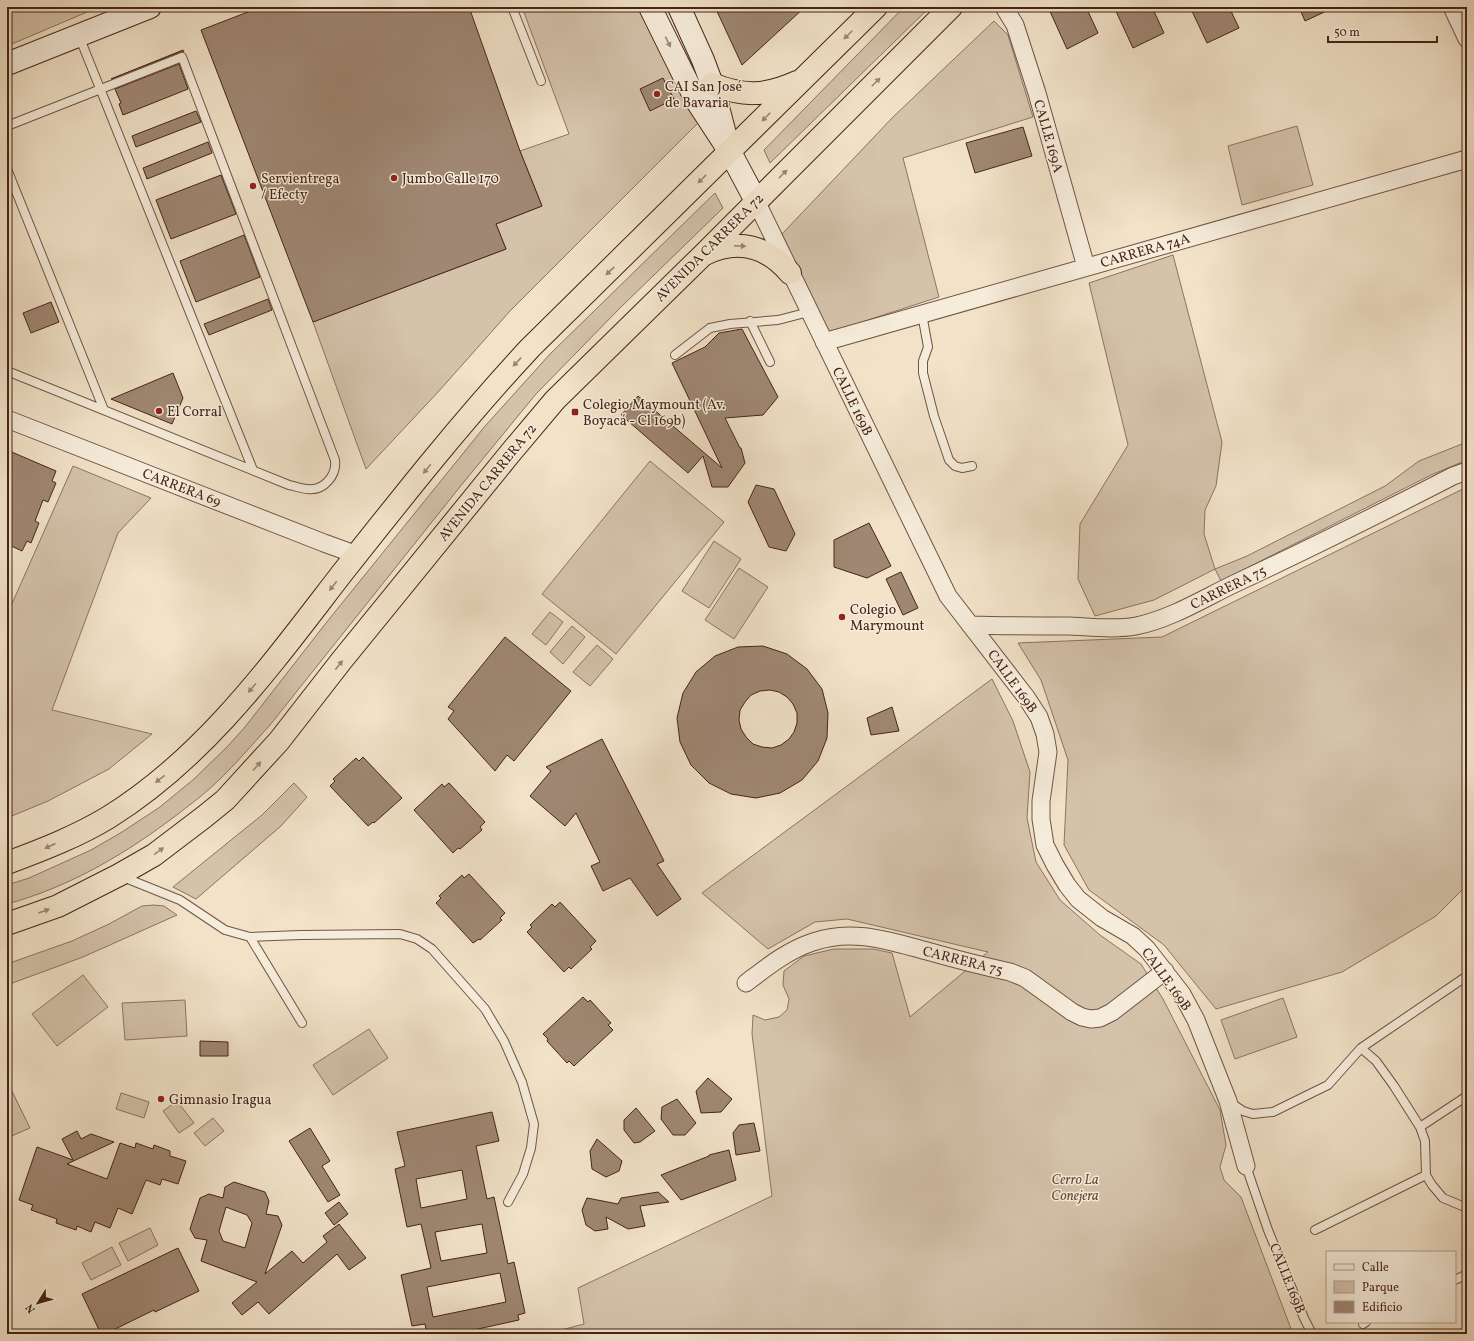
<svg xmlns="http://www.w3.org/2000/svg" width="1474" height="1341" font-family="Vollkorn,serif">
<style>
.green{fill:#d4c2aa;stroke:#8d7360}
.building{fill:#9f8773;stroke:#462417;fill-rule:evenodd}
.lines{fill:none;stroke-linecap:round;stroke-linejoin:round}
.lane-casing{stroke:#715443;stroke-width:10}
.street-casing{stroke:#715443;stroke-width:19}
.secondary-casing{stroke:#462417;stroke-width:24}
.highway-casing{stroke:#462417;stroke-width:24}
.lane{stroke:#f6ecdb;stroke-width:8}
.street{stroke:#f6ecdb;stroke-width:17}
.secondary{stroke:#f6ecdb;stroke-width:22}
.highway{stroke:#f1e2c8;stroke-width:22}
.oneway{fill:#9c8370}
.oneway2{fill:#9e8879}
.poi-dot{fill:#8f2418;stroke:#f6ecdb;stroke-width:1.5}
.labels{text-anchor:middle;stroke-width:3;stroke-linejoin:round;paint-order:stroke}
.poi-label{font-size:14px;fill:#462417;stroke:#f6ecdb;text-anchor:start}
.street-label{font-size:14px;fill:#462417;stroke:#f6ecdb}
.park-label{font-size:14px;font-style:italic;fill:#6a4c3c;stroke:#f6ecdb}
</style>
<rect width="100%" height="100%" fill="#f1e2c8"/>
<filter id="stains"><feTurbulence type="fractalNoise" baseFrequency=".005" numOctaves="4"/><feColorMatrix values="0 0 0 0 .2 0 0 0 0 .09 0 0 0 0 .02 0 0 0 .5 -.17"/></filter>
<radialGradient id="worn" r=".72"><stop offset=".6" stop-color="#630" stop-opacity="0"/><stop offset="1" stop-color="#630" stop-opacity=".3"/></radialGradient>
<path class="green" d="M 7,7 L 99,7 L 7,46 Z
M 522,7 L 640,7 L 698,123 L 510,311 L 439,391 L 366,469 L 313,322 L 506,249 L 496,224 L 542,206 L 520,151 L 569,134 Z
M 904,7 L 930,7 L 770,163 L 764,150 Z
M 994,21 L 1008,35 L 1033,117 L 903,158 L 939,297 L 828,333 L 782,234 L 893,117 Z
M 1297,126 L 1313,185 L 1242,205 L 1228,146 Z
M 715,193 L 723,208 L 620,308 L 536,394 L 459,488 L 270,725 C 250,747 230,771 207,791 C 198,799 188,806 178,814 C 127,853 70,887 7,904 L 7,885 L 29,878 L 91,850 L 122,832 L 160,807 L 194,779 L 227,747 L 245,727 L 326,623 L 486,425 L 551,353 Z
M 1173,255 L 1222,442 L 1216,486 L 1205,510 L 1204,534 L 1215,569 L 1247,556 L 1385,486 L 1419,461 L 1467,442 L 1467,460 L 1431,475 L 1221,581 L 1215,569 L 1154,600 L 1095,616 L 1078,579 L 1080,524 L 1128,445 L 1089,283 Z
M 650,461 L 724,522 L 616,654 L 542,594 Z
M 73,466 L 151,498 L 118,533 L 52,710 L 152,734 L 109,769 L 48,801 L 7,818 L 7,615 Z
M 1467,487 L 1467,885 L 1436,916 L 1342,972 L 1216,1009 L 1164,945 L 1089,890 L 1064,845 L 1068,760 L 1041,680 L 1018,643 L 1162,637 Z
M 714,541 L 741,559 L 709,608 L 682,591 Z
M 739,568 L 768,587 L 734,639 L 705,620 Z
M 550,612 L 563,622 L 546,645 L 532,634 Z
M 572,626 L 585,637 L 563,664 L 550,652 Z
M 597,645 L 613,659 L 590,686 L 573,672 Z
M 992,679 L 1013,721 L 1030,772 L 1027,818 L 1036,862 L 1060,900 L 1100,935 L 1141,964 L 1163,999 L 1220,1110 L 1226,1145 L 1220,1167 L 1224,1180 L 1241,1197 L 1293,1334 L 546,1334 L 584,1324 L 578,1288 L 772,1196 L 752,1034 L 753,1015 L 765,1020 L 779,1017 L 787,1010 L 789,999 L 783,985 L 784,971 L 804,956 L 834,949 L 873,949 L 892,953 L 910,1017 L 988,952 L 847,919 L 815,922 L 768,949 L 702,893 Z
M 294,783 L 307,797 L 281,826 L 196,899 L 173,887 L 262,815 Z
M 154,905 L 164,906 L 177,915 L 83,957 L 7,985 L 7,964 L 72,941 L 109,924 L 142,906 Z
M 83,975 L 108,1007 L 57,1046 L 32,1014 Z
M 1283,998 L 1297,1037 L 1235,1059 L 1221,1020 Z
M 185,1000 L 187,1036 L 125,1040 L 122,1003 Z
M 369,1029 L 388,1058 L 333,1095 L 313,1065 Z
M 7,1081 L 30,1128 L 7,1138 Z
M 121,1093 L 149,1102 L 144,1118 L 116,1109 Z
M 177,1101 L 194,1123 L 179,1133 L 163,1111 Z
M 213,1118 L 224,1131 L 205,1146 L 194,1133 Z
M 150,1228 L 158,1245 L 128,1261 L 119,1243 Z
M 112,1247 L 121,1265 L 91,1280 L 82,1263 Z"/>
<path class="building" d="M 261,7 L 469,7 L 520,151 L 542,206 L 496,224 L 506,249 L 313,322 L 201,30 Z
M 715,7 L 805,7 L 742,65 Z
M 1048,7 L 1086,7 L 1098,33 L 1067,49 Z
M 1114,7 L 1152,7 L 1164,33 L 1133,48 Z
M 1190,7 L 1229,7 L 1239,28 L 1207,43 Z
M 1299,7 L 1335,7 L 1305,21 Z
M 183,50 L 184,52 L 180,52 L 111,79 Z
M 179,64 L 188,89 L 123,115 L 119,104 L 121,103 L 115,89 Z
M 663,78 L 674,99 L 650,111 L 640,89 Z
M 196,111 L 201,122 L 136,147 L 132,136 Z
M 1023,127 L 1032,156 L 975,173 L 966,143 Z
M 208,142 L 212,153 L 147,179 L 143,168 Z
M 221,175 L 236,214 L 171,239 L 156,200 Z
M 244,235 L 260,277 L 196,302 L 180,261 Z
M 268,299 L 272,310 L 209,335 L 204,324 Z
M 51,302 L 59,322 L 31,333 L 23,313 Z
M 742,329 L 778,397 L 763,415 L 725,418 L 740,448 L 741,448 L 745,463 L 728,487 L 712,487 L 703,456 L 688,473 L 621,415 L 638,396 L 722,468 L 672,363 L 705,347 L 719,333 Z
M 173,373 L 183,398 L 172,424 L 111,399 Z
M 7,450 L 56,471 L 52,481 L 56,483 L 48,502 L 43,500 L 35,521 L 39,523 L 31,543 L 27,541 L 22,551 L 7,544 Z
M 756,485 L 774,489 L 795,534 L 786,551 L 769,547 L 748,502 Z
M 869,523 L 891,566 L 867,578 L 834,567 L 834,540 Z
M 901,572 L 918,608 L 903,615 L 886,579 Z
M 505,637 L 571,691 L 514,761 L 507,755 L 495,771 L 448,719 L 454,711 L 448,707 Z
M 763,646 L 787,654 L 807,669 L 822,689 L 828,713 L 827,738 L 818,761 L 802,780 L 780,793 L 756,798 L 731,794 L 709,783 L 691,765 L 680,742 L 677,718 L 683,693 L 696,672 L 715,656 L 738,647 ZM 770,690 L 779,692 L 787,697 L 793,704 L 797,713 L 797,723 L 794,732 L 789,739 L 781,745 L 772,748 L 762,747 L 753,744 L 746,737 L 741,729 L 739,720 L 740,710 L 745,702 L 751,695 L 760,691 Z
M 892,707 L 899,731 L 871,735 L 867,718 Z
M 602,739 L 664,861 L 657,864 L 681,899 L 657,916 L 630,878 L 603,891 L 591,866 L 600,862 L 576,813 L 565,826 L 530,796 L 551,771 L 546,767 Z
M 363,757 L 402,798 L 374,823 L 373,822 L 368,826 L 330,786 L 335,781 L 333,779 L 356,758 L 359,761 Z
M 449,783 L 485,822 L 480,827 L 482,830 L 460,849 L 458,848 L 453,853 L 414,810 L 442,784 L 444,787 Z
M 469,874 L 505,913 L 500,918 L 502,920 L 480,940 L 479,939 L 473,943 L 436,903 L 441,898 L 439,896 L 462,875 L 464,878 Z
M 560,902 L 596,941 L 590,947 L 592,949 L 571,969 L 569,967 L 564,972 L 527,932 L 532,927 L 530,925 L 552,904 L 555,907 Z
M 583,997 L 588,1002 L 590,1000 L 611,1023 L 608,1025 L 613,1030 L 574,1066 L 569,1061 L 567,1063 L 547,1041 L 548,1039 L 543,1034 Z
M 200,1041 L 228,1042 L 228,1056 L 200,1056 Z
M 708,1078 L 732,1099 L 721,1112 L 701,1113 L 696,1091 Z
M 677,1099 L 696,1123 L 685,1135 L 673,1135 L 661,1119 L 662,1107 Z
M 636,1108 L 655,1131 L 640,1142 L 634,1143 L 624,1130 L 624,1120 Z
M 492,1112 L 499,1141 L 476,1146 L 487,1199 L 494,1197 L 508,1264 L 514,1262 L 525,1313 L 518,1315 L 519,1320 L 455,1334 L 427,1334 L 425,1324 L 412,1326 L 401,1275 L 431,1268 L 421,1224 L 407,1227 L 395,1169 L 405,1166 L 397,1132 ZM 462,1170 L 467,1199 L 421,1208 L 416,1179 ZM 482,1224 L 487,1253 L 441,1261 L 435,1232 ZM 500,1273 L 506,1302 L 433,1317 L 427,1287 Z
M 754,1123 L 760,1151 L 736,1155 L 733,1133 L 739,1125 Z
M 310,1128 L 330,1161 L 322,1166 L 340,1195 L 328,1202 L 289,1141 Z
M 77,1131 L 81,1139 L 91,1134 L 114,1142 L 67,1164 L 107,1179 L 120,1143 L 135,1148 L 136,1143 L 153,1149 L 154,1145 L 170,1151 L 170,1156 L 186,1161 L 178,1184 L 162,1179 L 160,1185 L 146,1180 L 132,1214 L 118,1208 L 110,1228 L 95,1222 L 91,1232 L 77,1226 L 76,1230 L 56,1223 L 57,1219 L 31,1210 L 33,1205 L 19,1200 L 37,1147 L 73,1160 L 62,1139 Z
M 597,1139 L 622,1161 L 619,1171 L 606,1177 L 592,1169 L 590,1151 Z
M 729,1150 L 736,1180 L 681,1200 L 661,1175 L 709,1156 L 709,1155 Z
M 234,1182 L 265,1192 L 269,1201 L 266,1214 L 278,1216 L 282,1225 L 265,1274 L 292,1251 L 303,1263 L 327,1242 L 323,1236 L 339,1224 L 366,1258 L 349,1270 L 337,1254 L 269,1314 L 258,1302 L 242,1315 L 232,1303 L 257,1282 L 201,1261 L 207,1240 L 195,1238 L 190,1229 L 200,1198 L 209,1194 L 223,1198 L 225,1187 ZM 226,1207 L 247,1215 L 252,1223 L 245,1248 L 223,1241 L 219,1231 Z
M 658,1192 L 669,1202 L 640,1206 L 645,1226 L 628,1229 L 606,1217 L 608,1229 L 595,1231 L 586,1225 L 582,1210 L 587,1198 L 618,1204 L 621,1198 Z
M 339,1202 L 348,1214 L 334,1225 L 325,1213 Z
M 178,1248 L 199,1291 L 155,1312 L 154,1310 L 105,1334 L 101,1334 L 82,1294 Z"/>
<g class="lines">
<g class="lane-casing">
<path id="lane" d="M 512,7 L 541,81
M 79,36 L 253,470
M 7,126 L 182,57 L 335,460 C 337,475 324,491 308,489 C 302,489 295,486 289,485 L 7,371
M 7,169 L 104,410
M 922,314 L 928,347 L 923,361 L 923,373 L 934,416 L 949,460 L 955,466 L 962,468 L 972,466
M 750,321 L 770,362
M 675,355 L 710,328 L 730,324 L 778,320 L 809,312
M 123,877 L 180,900 L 225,930 L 250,937 L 301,935 L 400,934 L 417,939 L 432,949 L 485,1009 L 504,1041 L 522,1082 L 534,1124 L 531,1148 L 523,1174 L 508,1202
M 250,937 L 302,1023
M 1361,1048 L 1376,1061 L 1394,1086 L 1420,1127 L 1425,1141 L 1426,1175 L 1432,1185 L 1443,1198 L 1467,1208
M 1231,1103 L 1243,1111 L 1253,1114 L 1273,1112 L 1328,1085 L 1361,1048 L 1467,976
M 1420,1127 L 1467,1096
M 1246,1166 L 1268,1230 L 1304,1318 L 1312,1334
M 1315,1230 L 1426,1175
M 1455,1280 L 1467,1274
M 1363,1324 L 1366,1322"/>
</g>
<g class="street-casing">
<path id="street" d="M 1004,7 L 1015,25 L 1037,93 L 1086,267
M 1452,7 L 1467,39
M 756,201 L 948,596 L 1026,697 L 1039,717 L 1045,734 L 1048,752 L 1041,801 L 1041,819 L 1045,845 L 1055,865 L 1067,885 L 1078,899 L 1102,918 L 1133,936 L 1147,949 L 1182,994 L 1196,1020 L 1228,1101 L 1246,1166
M 824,342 L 1467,159
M 7,419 L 324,543 L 357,555
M 970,625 C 1003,626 1036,626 1070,626 C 1092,627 1114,630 1136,626 C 1171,619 1204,598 1236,583 C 1309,549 1381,513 1453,476 L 1467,471
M 746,983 C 767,967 788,950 813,942 C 852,928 889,941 927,951 C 955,959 982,966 1010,972 L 1025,978 L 1072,1012 L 1082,1017 L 1091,1019 L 1100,1018 L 1112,1012 L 1165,971"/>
</g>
<g class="secondary-casing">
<path id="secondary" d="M 650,7 L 696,100 L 730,152 L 756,201
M 679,7 L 703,60 L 712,84 L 725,134
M 7,64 L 150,7"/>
</g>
<g class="highway-casing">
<path id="highway" d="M 712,84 C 744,97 766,96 797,82
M 705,254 C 738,238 767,246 790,273
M 7,863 C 42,850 78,836 109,817 C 207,756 274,661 343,572 C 403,496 464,419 530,348 L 876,7
M 7,924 L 58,906 L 119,875 L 154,855 L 204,817 L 225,800 L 279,741 L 342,660 L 512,451 L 555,400 L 703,255 L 951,7"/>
</g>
<use href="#lane" class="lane"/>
<use href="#street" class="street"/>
<use href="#secondary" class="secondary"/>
<use href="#highway" class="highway"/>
</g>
<defs><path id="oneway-solid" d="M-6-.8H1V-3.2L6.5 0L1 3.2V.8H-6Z"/></defs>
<g class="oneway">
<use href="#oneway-solid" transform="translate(848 35) rotate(135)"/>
<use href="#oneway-solid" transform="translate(876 82) rotate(-45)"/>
<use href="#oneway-solid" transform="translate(766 117) rotate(135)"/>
<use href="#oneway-solid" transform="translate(783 174) rotate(-45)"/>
<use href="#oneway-solid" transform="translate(702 179) rotate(135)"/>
<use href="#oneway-solid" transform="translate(740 246) rotate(2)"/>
<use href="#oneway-solid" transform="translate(610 271) rotate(136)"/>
<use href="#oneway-solid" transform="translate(517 362) rotate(133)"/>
<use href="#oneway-solid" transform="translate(427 469) rotate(129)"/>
<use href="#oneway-solid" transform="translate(333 586) rotate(128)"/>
<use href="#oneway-solid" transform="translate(339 665) rotate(-52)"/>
<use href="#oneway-solid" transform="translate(252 688) rotate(131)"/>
<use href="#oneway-solid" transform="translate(257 766) rotate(-48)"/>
<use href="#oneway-solid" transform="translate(160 779) rotate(142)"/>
<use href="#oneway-solid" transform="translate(50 846) rotate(155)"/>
<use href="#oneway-solid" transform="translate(159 851) rotate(-36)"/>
<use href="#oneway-solid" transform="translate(44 911) rotate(-20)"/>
</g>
<use class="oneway2" href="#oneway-solid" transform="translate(668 42) rotate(64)"/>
<g class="poi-dot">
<circle cx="657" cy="94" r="4"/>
<circle cx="394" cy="178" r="4"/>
<circle cx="253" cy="186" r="4"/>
<circle cx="159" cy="411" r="4"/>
<rect x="571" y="408" width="8" height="8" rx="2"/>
<circle cx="842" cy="617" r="4"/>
<circle cx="161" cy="1099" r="4"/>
</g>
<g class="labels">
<g class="poi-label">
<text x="665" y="91">CAI San José<tspan x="665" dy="16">de Bavaria</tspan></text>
<text x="261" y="183">Servientrega<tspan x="261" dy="16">/ Efecty</tspan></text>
<text x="402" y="183">Jumbo Calle 170</text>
<text x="583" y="409">Colegio Maymount (Av.<tspan x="583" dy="16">Boyacá - Cl 169b)</tspan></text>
<text x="167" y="416">El Corral</text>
<text x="850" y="614">Colegio<tspan x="850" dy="16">Marymount</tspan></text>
<text x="169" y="1104">Gimnasio Iragua</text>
</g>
<g class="street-label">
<text transform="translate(1049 136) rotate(74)" y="5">CALLE 169A</text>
<text transform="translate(709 247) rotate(-45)" y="5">AVENIDA CARRERA 72</text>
<text transform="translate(1145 250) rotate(-16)" y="5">CARRERA 74A</text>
<text transform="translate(853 401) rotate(64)" y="5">CALLE 169B</text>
<text transform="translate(487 482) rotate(-51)" y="5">AVENIDA CARRERA 72</text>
<text transform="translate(182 487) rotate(21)" y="5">CARRERA 69</text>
<text transform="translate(1228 587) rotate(-26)" y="5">CARRERA 75</text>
<text transform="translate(1013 681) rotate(54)" y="5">CALLE 169B</text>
<text transform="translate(963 960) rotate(14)" y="5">CARRERA 75</text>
<text transform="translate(1167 979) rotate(54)" y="5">CALLE 169B</text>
<text transform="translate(1288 1278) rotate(68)" y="5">CALLE 169B</text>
</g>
<g class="park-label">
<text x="1075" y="1184">Cerro La<tspan x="1075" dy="16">Conejera</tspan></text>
</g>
</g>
<rect width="1474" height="1341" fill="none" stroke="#f1e2c8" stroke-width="24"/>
<rect x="8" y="8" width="1458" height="1325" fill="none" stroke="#462417" stroke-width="2"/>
<rect x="12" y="12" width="1450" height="1317" fill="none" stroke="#462417"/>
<rect x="1326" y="1251" width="130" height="72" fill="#f6ecdb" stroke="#b09c8d"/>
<rect x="1334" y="1264" width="20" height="6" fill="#f6ecdb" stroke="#b09c8d"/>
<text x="1362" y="1271" font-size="12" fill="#462417">Calle</text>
<rect x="1334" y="1281" width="20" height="12" fill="#d4c2aa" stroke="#b09c8d"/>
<text x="1362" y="1291" font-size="12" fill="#462417">Parque</text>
<rect x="1334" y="1301" width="20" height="12" fill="#9f8773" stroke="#b09c8d"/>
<text x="1362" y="1311" font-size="12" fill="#462417">Edificio</text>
<g transform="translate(38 1303) rotate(233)" stroke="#f6ecdb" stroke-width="3" paint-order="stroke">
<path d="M0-3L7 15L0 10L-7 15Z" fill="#462417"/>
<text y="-6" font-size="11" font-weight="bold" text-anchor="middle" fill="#462417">N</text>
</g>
<path d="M1328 36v6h109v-6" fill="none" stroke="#462417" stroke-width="2"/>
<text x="1334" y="36" font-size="12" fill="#462417" stroke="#f6ecdb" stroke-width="3" paint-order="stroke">50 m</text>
<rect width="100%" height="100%" filter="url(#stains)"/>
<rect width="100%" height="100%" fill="url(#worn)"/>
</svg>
